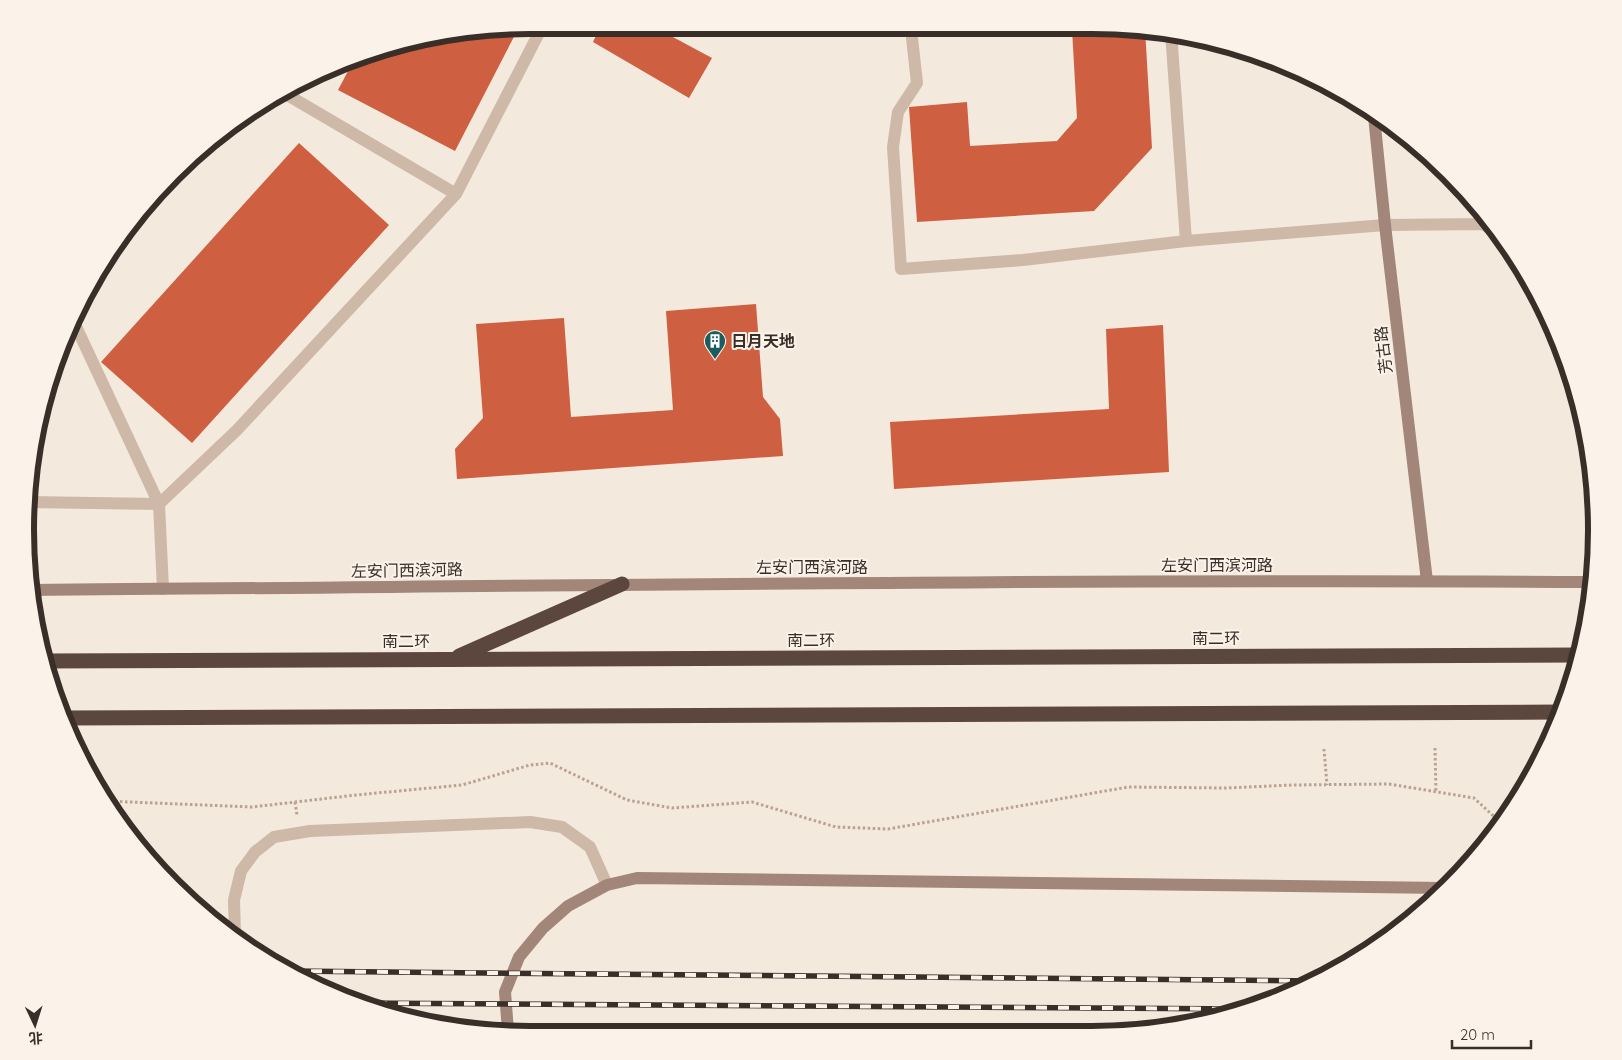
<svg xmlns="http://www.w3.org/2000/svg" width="1622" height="1060" font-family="Quicksand,'Noto Sans SC',sans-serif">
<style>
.building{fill:#cf5f41}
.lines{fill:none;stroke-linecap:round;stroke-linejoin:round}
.path{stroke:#baa292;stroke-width:3;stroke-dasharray:2.5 2.5;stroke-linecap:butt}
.lane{stroke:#ceb8a8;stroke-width:12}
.secondary{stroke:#a28679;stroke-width:12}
.highway{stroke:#5c473f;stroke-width:15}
.rail-casing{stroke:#3a2e29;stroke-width:5.5}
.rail{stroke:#fbf3ea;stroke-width:4;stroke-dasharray:11;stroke-linecap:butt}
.labels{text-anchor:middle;stroke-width:4;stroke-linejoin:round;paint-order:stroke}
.poi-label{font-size:16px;font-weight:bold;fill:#3a2e29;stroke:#fbf3ea;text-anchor:start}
.street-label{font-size:16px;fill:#3a2e29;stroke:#fbf3ea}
.rim{fill:none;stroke:#3a2e29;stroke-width:6}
</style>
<rect width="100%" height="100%" fill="#f4e9dd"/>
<path class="building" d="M 464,29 L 518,29 L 455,151 L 338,90 L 355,58 L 368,52 Z
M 599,29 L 674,29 L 671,36 L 712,58 L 689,98 L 593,42 Z
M 1072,29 L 1145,29 L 1152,148 L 1094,211 L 917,222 L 909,107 L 967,102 L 970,146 L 1057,141 L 1077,118 Z
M 299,143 L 389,225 L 192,443 L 101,362 Z
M 756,304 L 763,397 L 780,419 L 783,456 L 457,479 L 455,449 L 483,418 L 476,324 L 564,318 L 571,417 L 673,410 L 666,311 Z
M 1163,325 L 1169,472 L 894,489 L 890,422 L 1109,409 L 1106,329 Z
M 38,427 L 39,427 L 37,477 L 29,477 Z"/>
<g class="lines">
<path class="path" d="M 1435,748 L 1436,792
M 1324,749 L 1327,785
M 105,801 L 252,807 L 356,795 L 462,785 L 530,765 L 550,763 L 627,800 L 672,808 L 752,802 L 836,827 L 888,829 L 1128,787 L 1226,788 L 1292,785 L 1389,784 L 1474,798 L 1501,823
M 295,802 L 297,815"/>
<path class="lane" d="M 911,29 L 917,83 L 898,112 L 893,147 L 901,269 L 1023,260 L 1186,241 L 1385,225 L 1482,224 L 1499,233
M 1171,32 L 1186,241
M 284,93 L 456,194
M 1480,210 L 1482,224
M 73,320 L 159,504 L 237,430 L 456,194 L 541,29
M 26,502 L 159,504 L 163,589
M 235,935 L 234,900 L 241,871 L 255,852 L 274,837 L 310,831 L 530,822 L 562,827 L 590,847 L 607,885"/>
<path class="secondary" d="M 1374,116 L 1385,225 L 1427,581
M 30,590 C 551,586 1072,579 1593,582
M 508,1031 L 505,992 L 519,957 L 543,928 L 568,906 L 607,885 L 637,878 L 1445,888"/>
<path class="highway" d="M 459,656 L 622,584
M 42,661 L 1579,655
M 66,718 L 1561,712"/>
<g class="rail-casing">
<path id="rail" d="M 289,971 L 1319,981
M 354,1003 L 1247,1009"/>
</g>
<use href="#rail" class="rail"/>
</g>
<defs>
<g id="building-pin" transform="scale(1.125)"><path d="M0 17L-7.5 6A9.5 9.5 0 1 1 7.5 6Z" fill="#1b5d5f" stroke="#fbf3ea"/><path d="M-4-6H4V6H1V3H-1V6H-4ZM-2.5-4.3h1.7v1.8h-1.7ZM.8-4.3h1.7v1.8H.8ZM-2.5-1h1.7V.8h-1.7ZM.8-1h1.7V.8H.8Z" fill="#fff"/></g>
</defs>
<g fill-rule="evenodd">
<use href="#building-pin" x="715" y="341"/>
</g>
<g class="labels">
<g class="poi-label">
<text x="731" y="347">日月天地</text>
</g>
<g class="street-label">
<text transform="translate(1383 350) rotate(-97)" y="6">芳古路</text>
<text x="1217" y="571">左安门西滨河路</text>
<text x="812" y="573">左安门西滨河路</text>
<text transform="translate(407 570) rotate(-1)" y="6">左安门西滨河路</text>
<text x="1216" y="644">南二环</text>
<text x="811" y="646">南二环</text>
<text x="406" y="647">南二环</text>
</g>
</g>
<path d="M0 0H1622V1060H0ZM530 34H1092A496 496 0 0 1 1588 530V530A496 496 0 0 1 1092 1026H530A496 496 0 0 1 34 530V530A496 496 0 0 1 530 34Z" fill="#fbf3ea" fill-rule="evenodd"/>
<path class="rim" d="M530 34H1092A496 496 0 0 1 1588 530V530A496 496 0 0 1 1092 1026H530A496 496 0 0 1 34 530V530A496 496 0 0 1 530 34Z"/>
<g transform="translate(35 1025) rotate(176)" stroke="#fbf3ea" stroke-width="4" paint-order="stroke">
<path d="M0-4L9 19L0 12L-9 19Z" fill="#3a2e29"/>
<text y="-8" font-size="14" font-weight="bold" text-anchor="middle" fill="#3a2e29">北</text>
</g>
<path d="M1452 1040v8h79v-8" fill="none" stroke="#3a2e29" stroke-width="2.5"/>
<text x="1460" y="1040" font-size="15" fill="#3a2e29" stroke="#fbf3ea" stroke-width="4" paint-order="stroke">20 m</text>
</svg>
